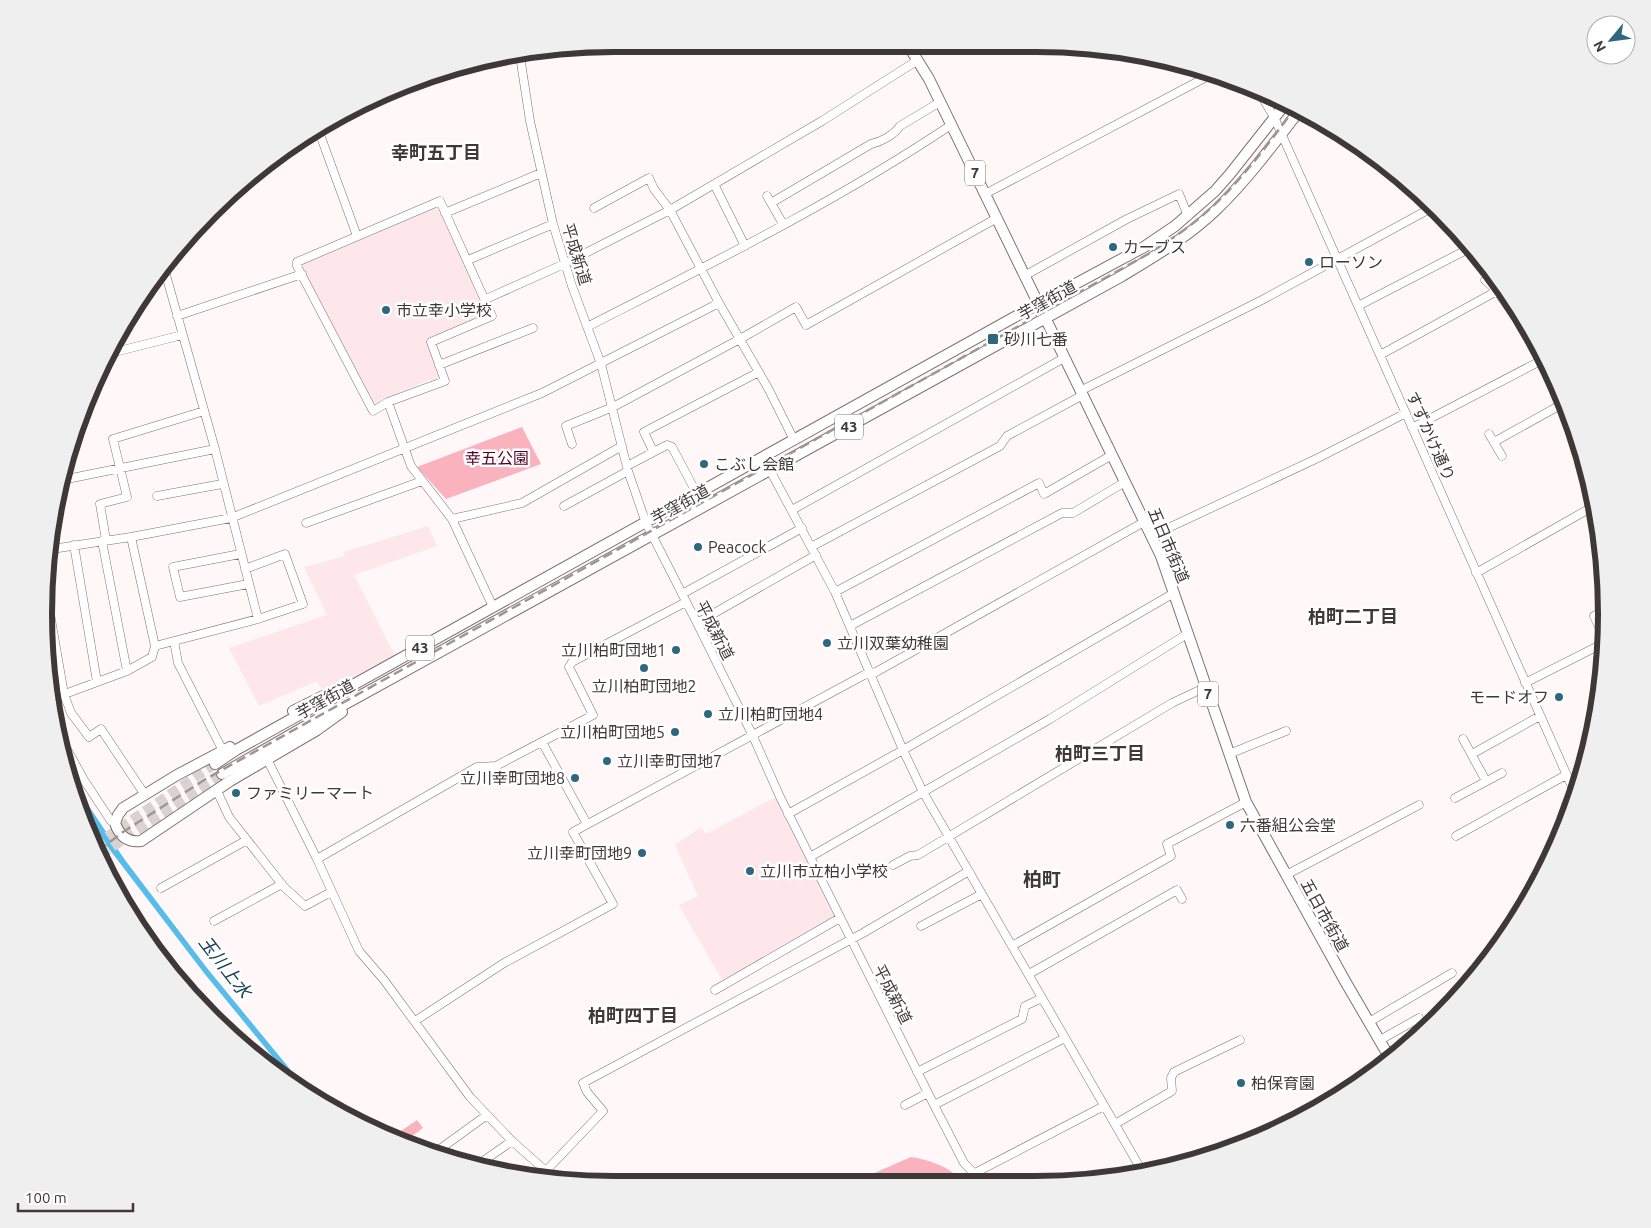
<svg xmlns="http://www.w3.org/2000/svg" width="1651" height="1228" font-family="Ubuntu,'Noto Sans JP',sans-serif">
<style>
.built{fill:#fde7ea}
.green{fill:#fab2be}
.water{fill:#56bcea}
.lines{fill:none;stroke-linecap:round;stroke-linejoin:round}
.major-tunnel{stroke:#d9d1d2;stroke-width:10;stroke-dasharray:10 5;stroke-linecap:butt}
.minor-casing{stroke:#817173;stroke-width:9}
.major-casing{stroke:#817173;stroke-width:12}
.minor{stroke:#fff;stroke-width:8}
.major{stroke:#fff;stroke-width:10}
.rail{stroke:#9d9697;stroke-width:2.5;stroke-dasharray:10 5;stroke-linecap:butt}
.poi-dot{fill:#2f6781;stroke:#fff;stroke-width:2}
.labels{text-anchor:middle;stroke-width:5;stroke-linejoin:round;paint-order:stroke}
.shield{fill:#fff;stroke:#797474;stroke-width:1}
.shield-label{font-size:15px;font-weight:bold;fill:#3f3839}
.poi-label{font-size:16px;fill:#3f3839;stroke:#fff;text-anchor:start}
.street-label{font-size:16px;fill:#3f3839;stroke:#fff}
.park-label{font-size:16px;fill:#55001f;stroke:#fff}
.neighbourhood-label{font-size:18px;font-weight:bold;fill:#3f3839;stroke:#fff}
.water-label{font-size:18px;font-style:italic;fill:#184457;stroke:#fff}
.quarter-label{font-size:19px;font-weight:bold;fill:#3f3839;stroke:#fff}
.rim{fill:none;stroke:#3f3839;stroke-width:6}
</style>
<rect width="100%" height="100%" fill="#fff7f8"/>
<path class="built" d="M 436,205 L 440,207 L 487,311 L 486,315 L 427,339 L 441,375 L 439,378 L 432,381 L 429,380 L 391,397 L 382,399 L 377,404 L 371,401 L 300,264 Z
M 428,526 L 437,546 L 354,575 L 395,656 L 368,671 L 322,690 L 317,681 L 259,706 L 229,648 L 327,615 L 304,567 L 345,556 L 344,552 Z
M 776,797 L 836,916 L 722,980 L 679,905 L 698,896 L 675,845 L 701,827 L 706,834 Z"/>
<path class="green" d="M 522,427 L 541,464 L 446,499 L 417,467 Z
M 417,1120 L 423,1128 L 404,1142 L 399,1139 L 395,1135 Z
M 911,1157 C 930,1160 948,1166 961,1180 L 856,1181 Z"/>
<path class="water" d="M 70,778 L 125,860 L 207,968 L 312,1096 L 294,1083 L 204,973 L 90,824 L 74,798 Z"/>
<g class="lines">
<path class="major-tunnel" d="M 95,845 L 215,764
M 100,855 L 222,774"/>
<g class="minor-casing">
<path id="minor" d="M 520,56 L 530,121 L 553,224 L 572,286 L 601,364 L 628,471 L 646,523 L 697,623 L 752,734 L 780,797 L 934,1105 L 964,1163 L 980,1180
M 1256,87 L 1274,117 L 1286,144 L 1577,798
M 318,129 L 357,236
M 714,184 L 745,246
M 985,194 L 1214,73
M 767,196 L 783,224
M 440,201 L 492,316 L 431,342 L 445,381 L 388,402 L 373,411 L 297,266 L 297,262 Z
M 771,203 L 871,144 C 881,142 894,135 900,126 L 940,102
M 594,208 L 649,178 L 654,189 L 670,210 L 719,303 L 769,390 L 794,440
M 445,213 L 541,173
M 468,260 L 553,224
M 164,268 L 215,449 L 258,619
M 1024,276 L 1127,219 L 1179,194 L 1188,216
M 1485,280 L 1497,291 L 1550,365
M 486,299 L 564,264 L 670,210 L 822,121 L 918,60
M 1358,306 L 1472,247
M 177,316 L 302,274
M 587,327 C 710,264 836,202 951,125
M 107,354 L 182,335
M 1380,355 L 1497,291
M 439,365 L 533,328
M 1080,391 L 1262,300 L 1435,206
M 388,402 L 411,466 L 452,519 L 493,607
M 1412,428 L 1546,358
M 1489,434 L 1502,456
M 1494,442 L 1564,403
M 572,444 L 566,426 L 613,407 L 740,339 L 796,307 L 806,325 L 997,218
M 653,451 L 644,432 L 759,372
M 763,457 L 835,592 L 903,750 L 923,792 L 1142,1171
M 627,466 L 667,445 L 672,447 L 697,494
M 62,480 L 215,449
M 157,496 L 222,484
M 564,506 L 628,471
M 792,510 L 1064,358
M 452,519 L 522,503 L 622,446
M 306,523 L 422,481
M 1151,536 L 1318,458 L 1406,413
M 106,540 L 100,504 L 127,497 L 113,439 L 204,411
M 102,541 L 127,671
M 74,545 L 97,682
M 811,547 L 1000,446 L 1007,436 L 1083,395
M 52,549 L 131,537 L 231,518 L 542,393 L 719,303
M 240,554 L 173,567 L 180,597 L 248,584
M 1476,573 L 1594,506
M 835,592 L 1039,483 L 1044,494 L 1112,455
M 682,594 L 802,528
M 48,602 L 64,694 L 71,713 L 89,737 L 101,729 L 145,795
M 697,623 L 816,555
M 850,626 L 1062,513 L 1073,513 L 1125,482
M 1604,638 L 1594,616 L 1605,610
M 174,641 L 178,663 L 223,751
M 155,646 L 258,619 L 303,604 L 285,554 L 245,569
M 1525,683 L 1604,643
M 54,698 L 127,671 L 152,657 L 155,646 L 131,537
M 1463,739 L 1486,781
M 63,742 L 84,780 L 111,821
M 542,742 L 587,824
M 1229,754 L 1286,731
M 1472,754 L 1540,716
M 267,759 L 317,859 L 359,951 L 384,980 L 470,1097 L 512,1141 L 555,1179
M 217,791 L 229,817 L 284,887 L 305,906 L 331,892
M 1455,798 L 1502,773
M 788,814 L 903,750 L 1174,593
M 1456,836 L 1566,775
M 810,857 L 1050,719 L 1187,634
M 317,859 L 477,767 L 496,766 L 593,715 L 569,667 L 572,662 L 686,602
M 893,865 L 910,856 L 918,855 L 1172,703 L 1206,687
M 1286,875 L 1419,805
M 161,888 L 247,840
M 214,921 L 282,884
M 921,926 L 982,894
M 1012,946 L 1171,856 L 1167,844 L 1246,802
M 1029,974 L 1177,890 L 1182,899
M 715,990 L 840,918
M 415,1021 L 504,963 L 613,904 L 573,832 L 864,675 L 876,672 L 1144,522
M 1369,1022 L 1452,973
M 1380,1040 L 1419,1018
M 917,1072 L 1022,1019 L 1025,1006 L 1042,998
M 905,1105 L 928,1093
M 934,1105 L 1065,1038
M 1115,1124 L 1172,1091 L 1171,1078 L 1174,1072 L 1240,1040
M 433,1154 L 487,1115
M 479,1164 L 512,1141
M 973,1174 L 1104,1106
M 541,1176 L 603,1111 L 587,1092 L 583,1083 L 863,933 L 969,871"/>
</g>
<g class="major-casing">
<path id="major" d="M 908,45 L 929,79 L 1161,556 L 1246,802 L 1345,981 L 1391,1060
M 293,711 L 323,696
M 230,747 L 177,775 L 123,808 L 118,815 L 115,823 C 119,835 127,843 141,841 L 230,781 L 317,730 L 342,712
M 215,764 L 236,750 L 1038,304 L 1144,247 L 1175,226 L 1215,191 L 1230,174 L 1286,103
M 222,774 L 318,719 L 1122,276 C 1155,256 1188,237 1216,210 C 1247,180 1273,145 1299,111"/>
</g>
<use href="#minor" class="minor"/>
<use href="#major" class="major"/>
<path class="rail" d="M 98,851 L 123,832 L 204,780 L 1150,253 C 1168,241 1186,230 1203,215 C 1238,185 1267,146 1295,108"/>
</g>
<g class="poi-dot">
<circle cx="1113" cy="247" r="5"/>
<circle cx="1309" cy="262" r="5"/>
<circle cx="386" cy="310" r="5"/>
<rect x="987" y="333" width="12" height="12" rx="2.5"/>
<circle cx="704" cy="464" r="5"/>
<circle cx="698" cy="547" r="5"/>
<circle cx="827" cy="643" r="5"/>
<circle cx="676" cy="650" r="5"/>
<circle cx="644" cy="668" r="5"/>
<circle cx="1559" cy="697" r="5"/>
<circle cx="708" cy="714" r="5"/>
<circle cx="675" cy="732" r="5"/>
<circle cx="607" cy="761" r="5"/>
<circle cx="575" cy="778" r="5"/>
<circle cx="236" cy="793" r="5"/>
<circle cx="1230" cy="825" r="5"/>
<circle cx="642" cy="853" r="5"/>
<circle cx="750" cy="871" r="5"/>
<circle cx="1241" cy="1083" r="5"/>
</g>
<g class="labels">
<g class="shield">
<rect x="965" y="160.5" width="20" height="25" rx="4"/>
<rect x="835" y="414.5" width="28" height="25" rx="4"/>
<rect x="406" y="635.5" width="28" height="25" rx="4"/>
<rect x="1198" y="681.5" width="20" height="25" rx="4"/>
</g>
<g class="shield-label">
<text x="975" y="178">7</text>
<text x="849" y="432">43</text>
<text x="420" y="653">43</text>
<text x="1208" y="699">7</text>
</g>
<g class="poi-label">
<text x="1123" y="253">カーブス</text>
<text x="1319" y="268">ローソン</text>
<text x="396" y="316">市立幸小学校</text>
<text x="1004" y="345">砂川七番</text>
<text x="714" y="470">こぶし会館</text>
<text x="708" y="553">Peacock</text>
<text x="837" y="649">立川双葉幼稚園</text>
<text x="666" y="656" text-anchor="end">立川柏町団地1</text>
<text x="644" y="692" text-anchor="middle">立川柏町団地2</text>
<text x="1549" y="703" text-anchor="end">モードオフ</text>
<text x="718" y="720">立川柏町団地4</text>
<text x="665" y="738" text-anchor="end">立川柏町団地5</text>
<text x="617" y="767">立川幸町団地7</text>
<text x="565" y="784" text-anchor="end">立川幸町団地8</text>
<text x="246" y="799">ファミリーマート</text>
<text x="1240" y="831">六番組公会堂</text>
<text x="632" y="859" text-anchor="end">立川幸町団地9</text>
<text x="760" y="877">立川市立柏小学校</text>
<text x="1251" y="1089">柏保育園</text>
</g>
<g class="street-label">
<text transform="translate(577 254) rotate(73)" y="6">平成新道</text>
<text transform="translate(1047 300) rotate(-29)" y="6">芋窪街道</text>
<text transform="translate(1431 436) rotate(66)" y="6">すずかけ通り</text>
<text transform="translate(680 504) rotate(-29)" y="6">芋窪街道</text>
<text transform="translate(1169 545) rotate(67)" y="6">五日市街道</text>
<text transform="translate(715 630) rotate(63)" y="6">平成新道</text>
<text transform="translate(325 699) rotate(-29)" y="6">芋窪街道</text>
<text transform="translate(1325 915) rotate(61)" y="6">五日市街道</text>
<text transform="translate(893 994) rotate(63)" y="6">平成新道</text>
</g>
<g class="park-label">
<text x="497" y="464">幸五公園</text>
</g>
<g class="neighbourhood-label">
<text x="436" y="159">幸町五丁目</text>
<text x="1353" y="623">柏町二丁目</text>
<text x="1100" y="760">柏町三丁目</text>
<text x="633" y="1022">柏町四丁目</text>
</g>
<g class="water-label">
<text transform="translate(225 967) rotate(52)" y="6">玉川上水</text>
</g>
<g class="quarter-label">
<text x="1042" y="886">柏町</text>
</g>
</g>
<path d="M0 0H1651V1228H0ZM614 52H1036A562 562 0 0 1 1598 614V614A562 562 0 0 1 1036 1176H614A562 562 0 0 1 52 614V614A562 562 0 0 1 614 52Z" fill="#f0efef" fill-rule="evenodd"/>
<path class="rim" d="M614 52H1036A562 562 0 0 1 1598 614V614A562 562 0 0 1 1036 1176H614A562 562 0 0 1 52 614V614A562 562 0 0 1 614 52Z"/>
<g transform="translate(1611 40) rotate(241)"><circle r="24" fill="#ffffff" stroke="#b2afb0"/>
<path d="M0-4L9 19L0 12L-9 19Z" fill="#2f6781"/>
<text y="-8" font-size="14" font-weight="bold" text-anchor="middle" fill="#3f3839">N</text>
</g>
<path d="M18 1203v8h115v-8" fill="none" stroke="#3f3839" stroke-width="2.5"/>
<text x="25" y="1203" font-size="15" fill="#3f3839" stroke="#ffffff" stroke-width="4" paint-order="stroke">100 m</text>
</svg>
